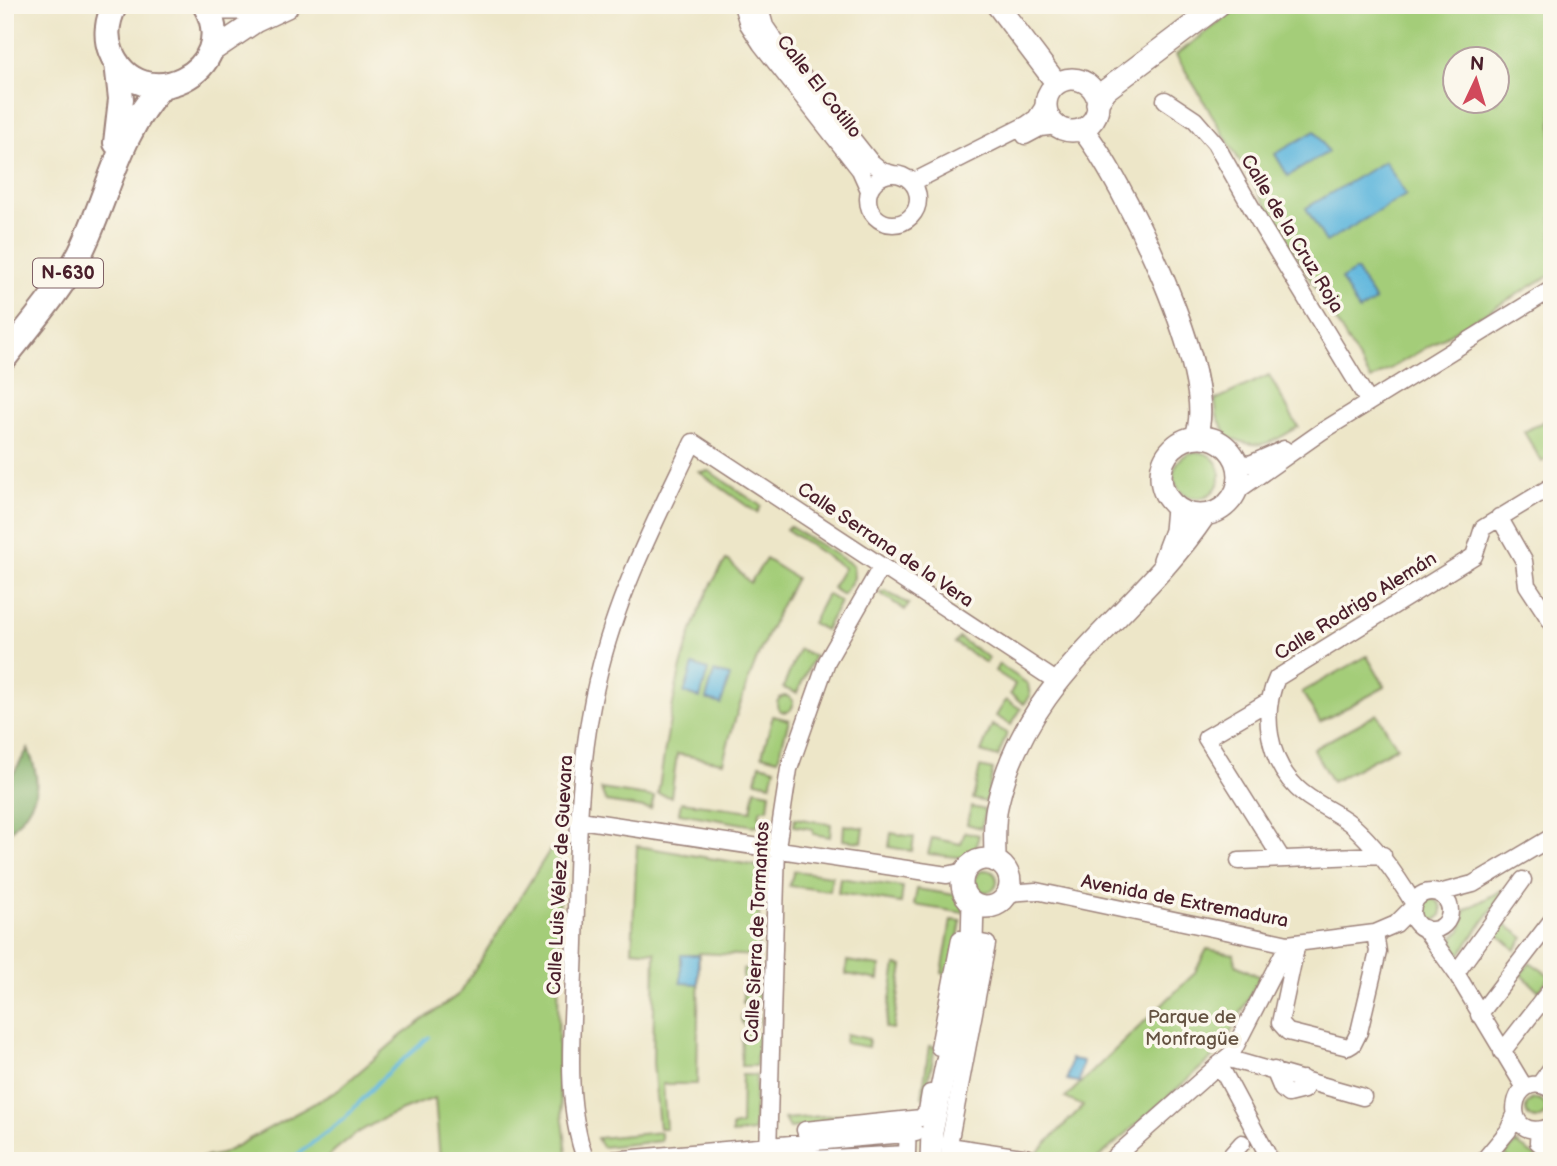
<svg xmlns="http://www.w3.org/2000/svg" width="1557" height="1166" font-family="'Balsamiq Sans',sans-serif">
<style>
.green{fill:#a4cd79;stroke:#777652;stroke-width:2;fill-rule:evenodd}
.forest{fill:#83b069;stroke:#66684a;stroke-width:2}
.water{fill:#60b7dd;stroke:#556b84;stroke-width:2}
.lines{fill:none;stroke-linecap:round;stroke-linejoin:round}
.stream{stroke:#60b7dd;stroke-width:3.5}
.minor-casing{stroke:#9c827a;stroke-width:19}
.major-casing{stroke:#9c827a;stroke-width:24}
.highway-casing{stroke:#9c827a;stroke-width:28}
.minor{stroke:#fff;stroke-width:16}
.major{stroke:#fff;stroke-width:21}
.highway{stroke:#fff;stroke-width:24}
.labels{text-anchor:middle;stroke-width:7;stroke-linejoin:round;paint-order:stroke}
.shield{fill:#fbf7ec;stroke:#7f6065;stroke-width:2}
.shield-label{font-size:18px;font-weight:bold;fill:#4a1f2b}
.street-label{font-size:19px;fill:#4a1f2b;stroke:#fbf7ec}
.park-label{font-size:19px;fill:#655342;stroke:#fbf7ec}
</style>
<rect width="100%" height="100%" fill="#fbf7ec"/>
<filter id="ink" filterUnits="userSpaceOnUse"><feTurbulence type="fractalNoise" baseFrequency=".0143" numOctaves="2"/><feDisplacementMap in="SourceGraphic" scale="14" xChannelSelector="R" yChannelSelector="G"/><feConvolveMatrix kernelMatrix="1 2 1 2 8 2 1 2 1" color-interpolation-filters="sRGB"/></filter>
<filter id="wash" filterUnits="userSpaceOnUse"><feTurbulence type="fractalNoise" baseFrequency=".00686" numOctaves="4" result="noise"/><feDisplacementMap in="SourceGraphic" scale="28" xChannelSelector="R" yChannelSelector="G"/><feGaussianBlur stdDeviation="1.57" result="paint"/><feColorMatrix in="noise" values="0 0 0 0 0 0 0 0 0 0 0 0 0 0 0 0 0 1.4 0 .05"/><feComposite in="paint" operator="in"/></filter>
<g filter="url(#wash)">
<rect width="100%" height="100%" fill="#ede6c8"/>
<path class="green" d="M 1242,5 L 1552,5 L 1552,274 L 1371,380 L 1176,55 ZM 1456,60 L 1498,60 L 1498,102 L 1456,102 Z
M 1269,375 L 1298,427 C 1269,444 1261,451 1228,437 L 1217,416 L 1215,400 Z
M 1552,417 L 1552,456 L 1542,462 L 1524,432 Z
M1174 475a23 23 0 1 1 46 0a23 23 0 1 1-46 0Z
M 709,471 L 761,506 L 757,513 L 699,472 Z
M 789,526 L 853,565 L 854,578 L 843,595 L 832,588 L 844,568 L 786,529 Z
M 766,559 L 796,578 C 763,636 740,696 723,762 L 677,754 L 671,797 L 658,794 C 670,716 681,627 726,560 L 729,561 L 750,583 Z
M 885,591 L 909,604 L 905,610 L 880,593 Z
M 827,594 L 840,602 L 825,630 L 812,623 Z
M 959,638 L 989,658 L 986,663 L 955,643 Z
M 799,649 L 814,656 L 797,693 L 783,688 Z
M 1367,656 L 1385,687 L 1320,722 L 1302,692 Z
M 999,664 L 1028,684 L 1030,696 L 1024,704 L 1010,694 L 1015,684 L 995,671 Z
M777 704a8 8 0 1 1 16 0a8 8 0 1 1-16 0Z
M 1006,700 L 1021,709 L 1011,725 L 996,716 Z
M 1377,714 L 1397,747 L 1332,782 L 1313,749 Z
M 773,716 L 789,720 L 778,759 L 762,755 Z
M 992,725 L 1007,733 L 998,757 L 981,752 Z
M 760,764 L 775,768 L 771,784 L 756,781 Z
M 980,767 L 993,770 L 986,802 L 973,799 Z
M 601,789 L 654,797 L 651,809 L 606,802 Z
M 755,789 L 770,792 L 768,809 L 761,809 L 759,816 L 766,820 L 755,826 L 679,813 L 681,802 L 751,811 Z
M 971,807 L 986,810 L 981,828 L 967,824 Z
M 795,818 L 831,824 L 830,837 L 813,834 L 813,829 L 794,826 Z
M 844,825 L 864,828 L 862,842 L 843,840 Z
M 965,832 L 979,835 L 974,854 L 966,858 L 928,854 L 932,838 L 961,844 Z
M 891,833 L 914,837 L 912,851 L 889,847 Z
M 637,846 L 757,866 L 760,876 L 758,956 L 699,953 L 697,1084 L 663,1084 L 666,1128 L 659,1128 L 653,1063 L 655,952 L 632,950 Z
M 550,850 L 559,850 L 558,1079 L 568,1161 L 440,1161 L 435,1098 C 396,1111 353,1129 324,1161 L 185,1161 L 222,1154 L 337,1091 L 402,1035 L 459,994 Z
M975 881a11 11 0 1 1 22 0a11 11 0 1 1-22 0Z
M 794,871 L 832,876 L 830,891 L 789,886 Z
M 840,878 L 903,887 L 901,903 L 838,893 Z
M 1508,887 L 1459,955 L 1452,939 L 1461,930 L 1465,910 Z
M 917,889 L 961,896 L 964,913 L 914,905 Z
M1420 910a11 11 0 1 1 22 0a11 11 0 1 1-22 0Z
M 951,920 L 961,921 L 951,975 L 942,973 Z
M 1505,924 L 1524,938 L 1515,950 L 1498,934 Z
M 1207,949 L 1234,954 L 1236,965 L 1260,977 L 1222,1049 L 1095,1161 L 1029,1161 L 1083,1106 L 1065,1098 L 1194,974 Z
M 847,961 L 880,966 L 879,980 L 846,974 Z
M 1530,962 L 1550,976 L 1539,991 L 1521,974 Z
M 896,965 L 903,966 L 893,1029 L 885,1028 Z
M 743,969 L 759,969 L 758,1003 L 743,1003 Z
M741 1018a9 9 0 1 1 18 0a9 9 0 1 1-18 0Z
M 742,1033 L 758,1034 L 756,1066 L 741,1066 Z
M 846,1034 L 869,1039 L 868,1047 L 845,1043 Z
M 929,1046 L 935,1047 L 925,1098 L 922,1097 Z
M 742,1075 L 756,1075 L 754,1132 L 732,1134 L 732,1127 L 741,1125 Z
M1526 1109a10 10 0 1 1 20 0a10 10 0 1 1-20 0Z
M 865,1113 L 866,1122 L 789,1128 L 784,1119 Z
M 661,1132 L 661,1141 L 602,1147 L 597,1138 Z
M 1516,1143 L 1543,1161 L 1512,1161 L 1505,1155 Z"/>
<path class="forest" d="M 28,749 C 46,792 34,805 5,837 L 5,787 Z"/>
<path class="water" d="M 1315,131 L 1328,152 L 1288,176 L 1275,154 Z
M 1385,161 L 1406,195 L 1326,242 L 1306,208 Z
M 1356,270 L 1375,301 L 1359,311 L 1341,279 Z
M 693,665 L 708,670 L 700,698 L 684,693 Z
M 714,672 L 730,676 L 721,704 L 706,699 Z
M 681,955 L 698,955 L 698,984 L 681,983 Z
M 1071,1059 L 1083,1061 L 1079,1082 L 1067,1080 Z"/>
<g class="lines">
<path class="stream" d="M 289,1161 L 345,1118 L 382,1078 L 429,1037"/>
</g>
</g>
<g filter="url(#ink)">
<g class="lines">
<g class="minor-casing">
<path id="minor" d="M 742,5 L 748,24 L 761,44 L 860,170 L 869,190
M 759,5 L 765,26 L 778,45 L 870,161 L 882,171 L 893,174
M 1165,100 L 1195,120 L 1215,143 L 1263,228 L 1369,402
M 1025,136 L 1040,128 L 1057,126
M868 199a25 25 0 1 1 50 0a25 25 0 1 1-50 0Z
M 909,179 L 917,180 L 1026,125 L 1036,118 L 1046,103
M 1238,463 L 1250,464 L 1284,449
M 1237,491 L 1321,432 L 1552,289
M 1499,517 L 1524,561 L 1527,585 L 1552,623
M 1269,701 L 1206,738 L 1282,859
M 580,820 L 947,875 L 965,871
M 1239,861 L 1383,855
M1412 911a19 19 0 1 1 38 0a19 19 0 1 1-38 0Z
M 1007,893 L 1036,891 L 1288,944 L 1375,933 L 1396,924 L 1413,907
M 1439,893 L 1473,884 L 1552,837
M 1414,904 C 1396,874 1377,847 1351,824 C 1334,810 1312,803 1297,788 C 1268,760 1261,713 1277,678 L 1474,556 L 1483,528 L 1552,486
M 1424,928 L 1456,973 L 1525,1088
M 1297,943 L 1280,1023 L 1288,1032 L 1348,1047 L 1353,1044 L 1359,1032 L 1378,952 L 1375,933
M 1456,973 L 1523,880
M 1479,1015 L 1552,920
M 939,1047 L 960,939 L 987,944 L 950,1139 L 949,1161
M 1502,1052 L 1552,988
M 1226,1058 L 1363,1097
M 1219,1064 L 1271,1161
M 1274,1070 L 1282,1089 L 1288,1094 L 1304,1090 L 1306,1086 L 1303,1079
M 1539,1085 L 1552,1067
M 1552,1090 C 1509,1063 1497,1148 1552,1126
M 908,1121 L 907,1154 L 814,1159 L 805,1130 L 921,1118 L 927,1111 L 930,1093
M 1539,1131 L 1538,1142 L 1552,1154
M 949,1146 L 1029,1158
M 768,1153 L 777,847 L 789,769 L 827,661 L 881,567
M 586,1161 C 564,1102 572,1034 574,972 C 578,875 575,772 598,677 C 617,594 657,518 693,442 L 1056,681
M 601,1161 L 916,1133
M 1110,1161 L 1232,1053 L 1288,944
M 1226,1161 L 1242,1143
M 1483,1161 L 1508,1131 L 1515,1115"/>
</g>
<g class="major-casing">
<path id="major" d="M 997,5 L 1057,84
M 207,9 L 271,9
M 209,53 L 255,22 L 287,7
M1046 105a26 26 0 1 1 52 0a26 26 0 1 1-52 0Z
M 1097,104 L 1106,90 L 1219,5
M 1082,129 C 1121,176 1223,382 1195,437
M1161 476a39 39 0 1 1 78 0a39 39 0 1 1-78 0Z
M 1164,560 L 1175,531 L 1177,508
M962 883a24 24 0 1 1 48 0a24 24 0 1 1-48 0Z
M 995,861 C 995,842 993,820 998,802 C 1028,673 1135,619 1205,515
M 931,1161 L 932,1132 L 972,941 L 973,903"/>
</g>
<g class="highway-casing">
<path id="highway" d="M 115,5 C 107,20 105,37 111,52 C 139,121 244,71 205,5
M 116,143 L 121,99 L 117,63
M 5,357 C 31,324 60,291 80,253 C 109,195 117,135 162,86"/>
</g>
<use href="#minor" class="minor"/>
<use href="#major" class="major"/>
<use href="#highway" class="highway"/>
</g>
</g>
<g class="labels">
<rect class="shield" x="33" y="258.5" width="70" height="29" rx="5"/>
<g class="shield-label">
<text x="68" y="279">N-630</text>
</g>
<g class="street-label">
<text transform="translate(820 86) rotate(52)" y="7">Calle El Cotillo</text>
<text transform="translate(1293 233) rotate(59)" y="7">Calle de la Cruz Roja</text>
<text transform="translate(886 544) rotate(34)" y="7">Calle Serrana de la Vera</text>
<text transform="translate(1355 605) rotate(-32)" y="7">Calle Rodrigo Alemán</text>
<text transform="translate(559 875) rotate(-87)" y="7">Calle Luis Vélez de Guevara</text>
<text transform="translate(1185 900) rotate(11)" y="7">Avenida de Extremadura</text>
<text transform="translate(756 932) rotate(-87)" y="7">Calle Sierra de Tormantos</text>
</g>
<g class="park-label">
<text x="1192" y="1023">Parque de<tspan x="1192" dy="22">Monfragüe</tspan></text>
</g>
</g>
<rect width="1557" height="1166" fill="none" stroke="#fbf7ec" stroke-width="28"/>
<g transform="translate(1476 80) rotate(4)"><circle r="33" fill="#fbf7ec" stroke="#b4a19f" stroke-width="2"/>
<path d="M0-5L12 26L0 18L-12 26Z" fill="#d1495b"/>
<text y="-10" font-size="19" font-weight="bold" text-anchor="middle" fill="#4a1f2b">N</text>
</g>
</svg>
